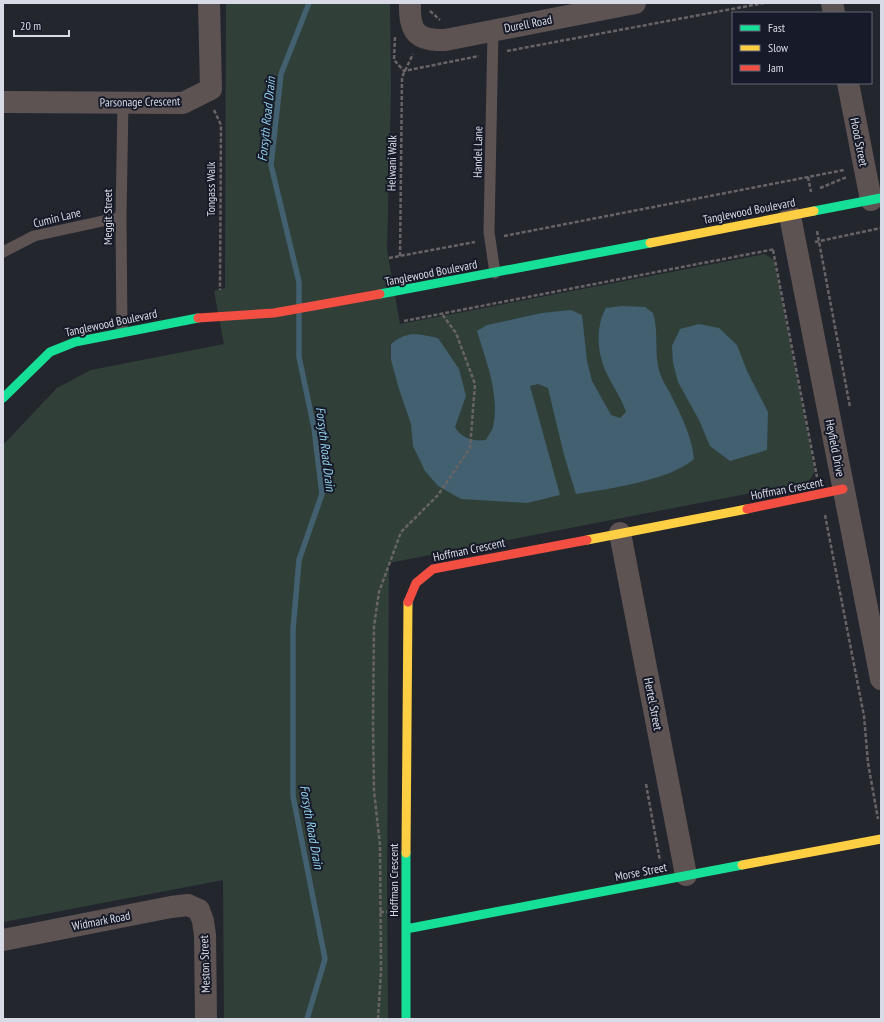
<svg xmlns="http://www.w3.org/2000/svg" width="884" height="1022" font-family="'PT Sans Narrow',sans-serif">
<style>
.green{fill:#304038}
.water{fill:#42606f}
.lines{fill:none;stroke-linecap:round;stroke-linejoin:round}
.stream{stroke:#42606f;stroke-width:5.5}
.path{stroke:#686364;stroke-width:2.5;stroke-dasharray:4 2;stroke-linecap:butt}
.lane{stroke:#5d5352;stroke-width:11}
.street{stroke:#5d5352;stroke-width:22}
.fast{stroke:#16e098;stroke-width:9}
.slow{stroke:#ffcf43;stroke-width:9}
.jam{stroke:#f24e42;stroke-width:9}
.labels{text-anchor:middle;stroke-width:4;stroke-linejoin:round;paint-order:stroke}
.street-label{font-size:12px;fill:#d8dae5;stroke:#171a28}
.water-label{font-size:13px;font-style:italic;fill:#90cfea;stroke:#171a28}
</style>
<rect width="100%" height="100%" fill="#24262e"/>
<path class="green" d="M 226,3 L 390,3 L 391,89 L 387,250 L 400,324 L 765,254 L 774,260 L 815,472 L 808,482 L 389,563 L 387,885 L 388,1019 L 224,1019 L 223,880 L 3,922 L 3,445 L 57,388 L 91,370 L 224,344 L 214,291 L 225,288 Z"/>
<path class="water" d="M 622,306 L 645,307 L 653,313 C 659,332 654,351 659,370 C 661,378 666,386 670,393 C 680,413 692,436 694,459 C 671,480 608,489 576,494 L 564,455 L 548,388 L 538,384 L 530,386 L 560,495 L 527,503 L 461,499 L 438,486 L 425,471 L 413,446 L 411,424 L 399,389 L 391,360 L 391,344 C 408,330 418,334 438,338 L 459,369 L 466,396 L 455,427 C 461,438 474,442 486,440 C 488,436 492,431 493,427 C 500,395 486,361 477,331 L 487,325 L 542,313 L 571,310 L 582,315 L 587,361 L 592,381 L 611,415 L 620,418 L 626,412 C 622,399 613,387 607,374 C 597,354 595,327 606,308 Z
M 699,324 L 719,328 L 737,345 L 747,371 L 768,412 L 767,450 L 730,461 L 710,446 L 699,420 L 678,382 L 673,363 L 672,346 L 680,329 Z"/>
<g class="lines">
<path class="stream" d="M 299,305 L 299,282 L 271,165 L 281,74 L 309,3
M 299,314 L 299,357 L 314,428 L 322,494 L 299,560 L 293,629 L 293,796 L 325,959 L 307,1019"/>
<path class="path" d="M 430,11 L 440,20
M 395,37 L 394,60 L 404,71 L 479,56
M 507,51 L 764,3
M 214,110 L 221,125 L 220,290
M 808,177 L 811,192
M 820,188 L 847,177
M 817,231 L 850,407
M 504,236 L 844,170
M 815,242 L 881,228
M 773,250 L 817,477
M 400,256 L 402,77 L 413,54
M 389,258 L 475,242
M 404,321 L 775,249
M 825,515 L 864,716 L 868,763 L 878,819
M 646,784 L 660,861
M 380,912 L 387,912
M 378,1019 L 381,971 L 380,845 L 374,791 L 373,722 L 374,626 L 379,592 L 401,532 L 438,495 L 470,448 L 475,384 L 456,333 L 442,314"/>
<path class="lane" d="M 493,31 L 489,232 L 495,273
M 3,252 L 34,236 L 121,217
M 122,332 L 121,217 L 123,103"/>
<path class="street" d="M 410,3 C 409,31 416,41 445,40 L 635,3
M 832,3 L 834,13
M 848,83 L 871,200
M 3,102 L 183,103 L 211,89 L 209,3
M 790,216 L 881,679
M 620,533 L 686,875
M 3,940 L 171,907 L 188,905 L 199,910 L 203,921 L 205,935 L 206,1019"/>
<path class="fast" d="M 814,211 L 881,198
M 380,294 L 650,243
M 3,398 L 50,352 L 75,342 L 198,318
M 406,929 L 742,865
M 406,1019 L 406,853"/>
<path class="slow" d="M 650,243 L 814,211
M 587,540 L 747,509
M 406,853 L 408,602
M 742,865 L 881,839"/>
<path class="jam" d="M 198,318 L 274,313 L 380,294
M 747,509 L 843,489
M 408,602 L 416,583 L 433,569 L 587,540"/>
</g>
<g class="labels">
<g class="street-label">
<text transform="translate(528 24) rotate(-11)" y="4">Durell Road</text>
<text transform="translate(140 102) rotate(-1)" y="4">Parsonage Crescent</text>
<text transform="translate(859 142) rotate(79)" y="4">Hood Street</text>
<text transform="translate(478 152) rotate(-89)" y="4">Handel Lane</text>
<text transform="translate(392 163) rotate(-89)" y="4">Helwani Walk</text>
<text transform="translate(211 189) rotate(-90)" y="4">Tongass Walk</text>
<text transform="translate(749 211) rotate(-11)" y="4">Tanglewood Boulevard</text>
<text transform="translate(108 217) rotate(-90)" y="4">Meggit Street</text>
<text transform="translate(57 218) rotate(-14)" y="4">Cumin Lane</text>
<text transform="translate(431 273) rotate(-11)" y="4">Tanglewood Boulevard</text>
<text transform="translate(111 323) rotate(-12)" y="4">Tanglewood Boulevard</text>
<text transform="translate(835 448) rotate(79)" y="4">Heyfield Drive</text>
<text transform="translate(787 489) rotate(-11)" y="4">Hoffman Crescent</text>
<text transform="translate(469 550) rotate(-12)" y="4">Hoffman Crescent</text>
<text transform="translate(653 704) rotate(79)" y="4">Hertel Street</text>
<text transform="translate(641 872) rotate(-11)" y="4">Morse Street</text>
<text transform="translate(394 880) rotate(-90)" y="4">Hoffman Crescent</text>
<text transform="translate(101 921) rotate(-11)" y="4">Widmark Road</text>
<text transform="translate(205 964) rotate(-92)" y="4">Meston Street</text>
</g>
<g class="water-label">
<text transform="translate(266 119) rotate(-84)" y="5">Forsyth Road Drain</text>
<text transform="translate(326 449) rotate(83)" y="5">Forsyth Road Drain</text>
<text transform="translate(312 827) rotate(80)" y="5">Forsyth Road Drain</text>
</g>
</g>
<rect width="884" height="1022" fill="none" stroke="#d8dae5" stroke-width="8"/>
<rect x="732" y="12" width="140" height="72" fill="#171a28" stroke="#646774"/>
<rect x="740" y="25" width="20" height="6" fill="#16e098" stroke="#646774"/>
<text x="768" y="32" font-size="12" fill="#d8dae5">Fast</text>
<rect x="740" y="45" width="20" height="6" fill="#ffcf43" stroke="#646774"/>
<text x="768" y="52" font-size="12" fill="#d8dae5">Slow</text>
<rect x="740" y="65" width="20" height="6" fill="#f24e42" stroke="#646774"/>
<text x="768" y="72" font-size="12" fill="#d8dae5">Jam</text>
<path d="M14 30v6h55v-6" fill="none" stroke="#d8dae5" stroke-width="2"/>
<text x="20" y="30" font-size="12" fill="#d8dae5" stroke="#171a28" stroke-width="3" paint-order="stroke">20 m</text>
</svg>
